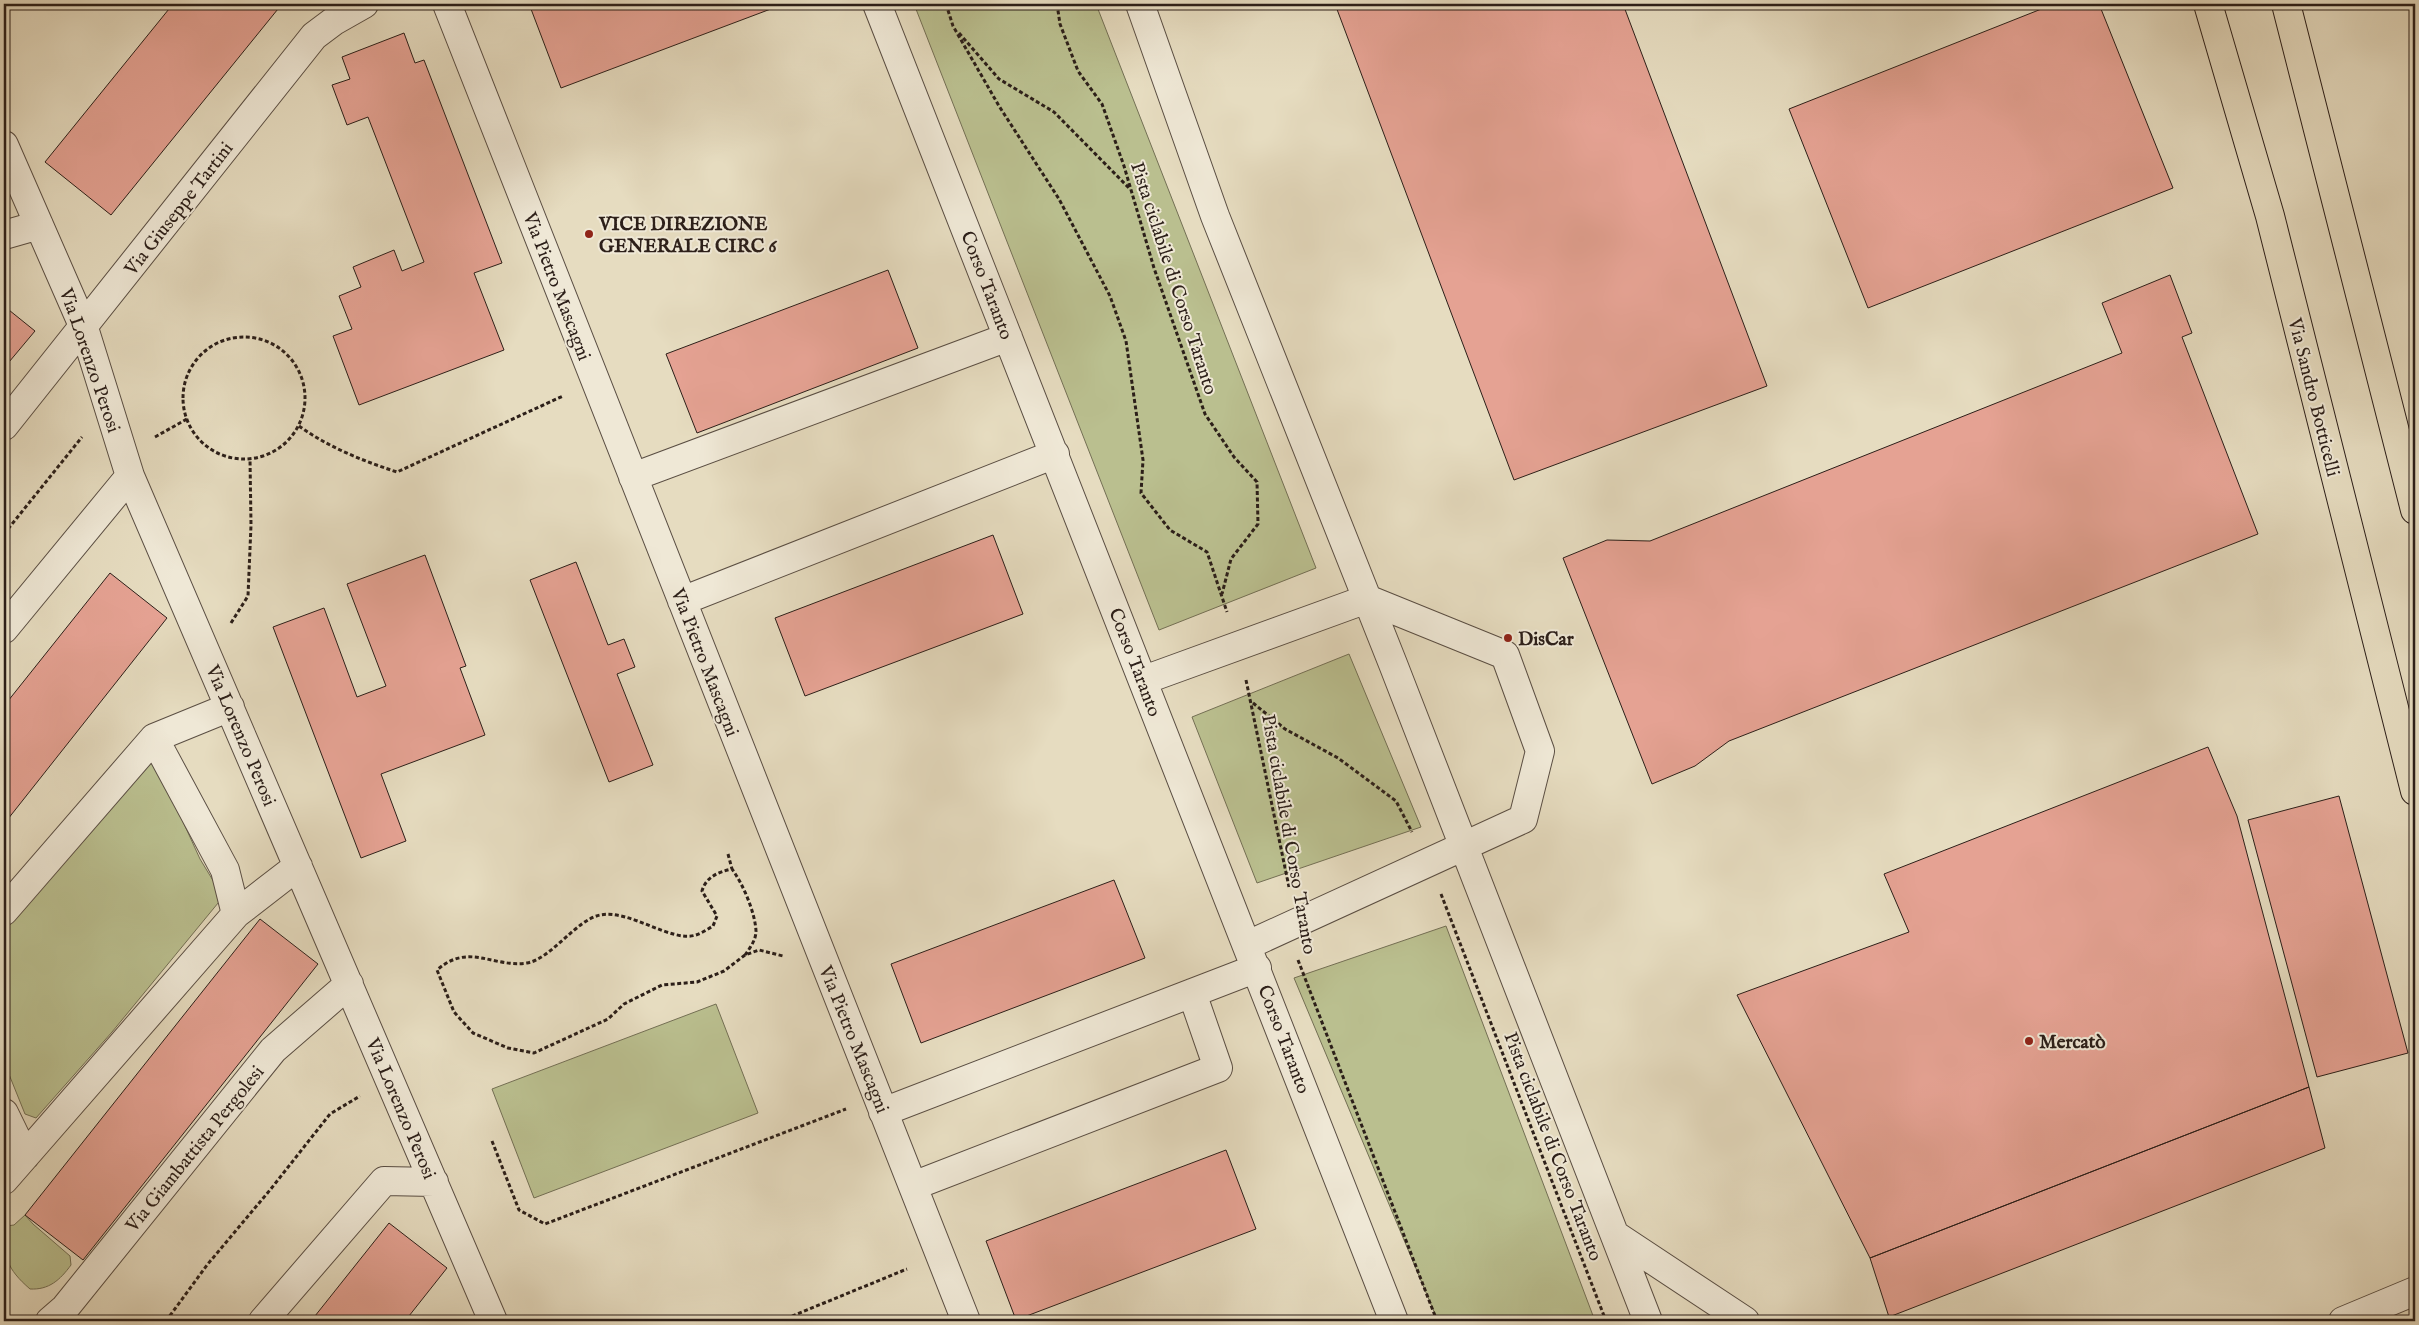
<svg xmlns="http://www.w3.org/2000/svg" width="2419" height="1325" font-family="'IM FELL English',serif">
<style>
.green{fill:#babf8f;stroke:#736f54}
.building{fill:#e5a293;stroke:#2c1f19}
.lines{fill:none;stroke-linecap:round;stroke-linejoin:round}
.minor-casing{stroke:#5a4e43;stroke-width:30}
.major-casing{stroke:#2c1f19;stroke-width:30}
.path{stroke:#2c1f19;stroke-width:3;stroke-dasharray:4 2.5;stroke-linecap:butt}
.minor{stroke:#efe8d6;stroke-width:28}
.major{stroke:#e6dcc0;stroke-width:28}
.poi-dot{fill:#8f2418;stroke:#efe8d6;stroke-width:2}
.labels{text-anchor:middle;stroke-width:4;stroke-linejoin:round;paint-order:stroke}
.street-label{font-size:19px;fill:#2c1f19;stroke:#efe8d6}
.poi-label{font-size:19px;font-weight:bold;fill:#2c1f19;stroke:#efe8d6;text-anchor:start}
</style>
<rect width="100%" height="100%" fill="#e6dcc0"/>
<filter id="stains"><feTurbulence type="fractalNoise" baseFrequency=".004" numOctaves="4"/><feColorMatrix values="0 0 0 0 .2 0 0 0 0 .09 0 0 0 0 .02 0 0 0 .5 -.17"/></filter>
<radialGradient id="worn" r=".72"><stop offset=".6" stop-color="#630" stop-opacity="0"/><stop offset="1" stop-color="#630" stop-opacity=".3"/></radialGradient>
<path class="green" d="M 914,4 L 1096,4 L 1316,568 L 1159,630 Z
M 1349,654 L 1421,827 L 1257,883 L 1192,717 Z
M 147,756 L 159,769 L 200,859 L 223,897 L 112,1032 L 36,1118 L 25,1114 L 4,1062 L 4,924 Z
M 1446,926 L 1595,1321 L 1438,1321 L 1294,978 Z
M 716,1004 L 758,1113 L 534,1198 L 492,1089 Z
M 25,1215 L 33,1224 L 70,1256 L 71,1265 C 60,1280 49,1290 30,1289 C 7,1269 2,1256 6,1226 L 14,1225 Z"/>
<path class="building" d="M 173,4 L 282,4 L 111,215 L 45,162 Z
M 546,4 L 784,4 L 561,88 L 531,9 Z
M 1335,4 L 1623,4 L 1767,386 L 1514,480 Z
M 2054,4 L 2099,4 L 2173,188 L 1868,308 L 1789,109 Z
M 404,33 L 415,63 L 424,60 L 502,263 L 474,273 L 504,350 L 359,405 L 333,336 L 352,329 L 339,296 L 361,287 L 353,267 L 394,250 L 402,271 L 424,262 L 368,117 L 347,125 L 332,85 L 350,79 L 342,57 Z
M 888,270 L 918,348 L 697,433 L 666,354 Z
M 2170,275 L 2192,333 L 2182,337 L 2258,534 L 1729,741 L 1695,766 L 1652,784 L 1563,558 L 1607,540 L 1650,541 L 2122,353 L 2102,303 Z
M 4,306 L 35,331 L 4,368 Z
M 993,535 L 1023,614 L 805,696 L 775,618 Z
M 425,555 L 466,666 L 460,668 L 485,735 L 381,774 L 406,841 L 361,858 L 273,627 L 324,608 L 357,697 L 386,686 L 347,584 Z
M 576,562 L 608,645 L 624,639 L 635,667 L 617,674 L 653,765 L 609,782 L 530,580 Z
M 110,573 L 167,618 L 4,824 L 4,706 Z
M 2208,747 L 2237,816 L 2309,1087 L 1870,1258 L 1737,995 L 1909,932 L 1884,874 Z
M 2339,796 L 2408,1053 L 2317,1077 L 2248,820 Z
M 1114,880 L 1145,958 L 921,1043 L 891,964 Z
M 260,919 L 318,964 L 83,1260 L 25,1215 Z
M 2309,1087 L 2325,1148 L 1889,1317 L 1870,1258 Z
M 1226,1150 L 1256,1229 L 1016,1320 L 986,1241 Z
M 389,1223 L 447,1268 L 405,1321 L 311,1321 Z"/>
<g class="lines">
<g class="minor-casing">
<path id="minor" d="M 447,4 L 966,1321
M 877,4 L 1394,1321
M 1140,4 L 1215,216 L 1393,664 L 1648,1321
M 4,145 L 84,328 L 130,476 L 493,1321
M 4,235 L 39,225
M 4,426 L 314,36 L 334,21 L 364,4
M 633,477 L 1008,337
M 682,601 L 1055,454
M 4,629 L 130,476
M 1144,680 L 1367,599 L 1505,655 L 1540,751 L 1523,819 L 1248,945
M 154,738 L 225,870 L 236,914
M 4,911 L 154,738 L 230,707
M 883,1112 L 1257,968
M 4,1113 L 25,1156
M 4,1180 L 236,914 L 298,866
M 913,1186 L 1218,1068 L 1192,993
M 1615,1235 L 1745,1321
M 50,1321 L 65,1308 L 273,1050 L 349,984
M 263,1321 L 384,1181 L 434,1182
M 2343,1321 L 2415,1291"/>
</g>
<g class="major-casing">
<path id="major" d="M 2208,4 L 2270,216 L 2415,791
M 2286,4 L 2415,510"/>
</g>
<path class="path" d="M 946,4 L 953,26 L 999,106 L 1059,199 L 1110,296 L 1126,341 L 1143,460 L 1141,493 L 1170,530 L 1207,552 L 1227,612
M 1057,4 L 1060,24 L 1078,71 L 1102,104 L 1124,166 L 1154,268 L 1205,414 L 1234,457 L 1257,482 L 1258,524 L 1231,559 L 1222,594
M 959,33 L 999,79 L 1054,112 L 1130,189
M183 398a61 61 0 1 1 122 0a61 61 0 1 1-122 0Z
M 299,426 C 328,447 363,461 397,472 L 563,396
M 155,437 L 187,419
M 4,534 L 82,437
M 231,623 L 248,596 L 251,525 L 250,459
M 1246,680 L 1289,887
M 1253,703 L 1285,729 L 1338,758 L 1396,801 L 1412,832
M 728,854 L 732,869
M 1441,894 L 1606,1321
M 745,955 C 750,948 756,940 756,931 C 755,912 743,884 732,869 C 718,872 706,877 702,891 L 717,916 L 713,926 C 708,929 702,933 696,935 C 671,943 630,909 600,915 C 576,920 551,959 527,963 C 492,968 469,942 437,970 L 454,1012 L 473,1033 L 508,1048 L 534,1053 L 608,1019 L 624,1004 L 662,985 L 697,982 L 724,971 L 745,955 L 759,950 L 783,956
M 1298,960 L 1437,1321
M 492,1141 L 519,1210 L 545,1224 L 846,1109
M 166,1321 L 207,1265 L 270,1190 L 330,1114 L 360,1096
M 780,1321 L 907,1269"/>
<use href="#minor" class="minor"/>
<use href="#major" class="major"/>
</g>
<g class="poi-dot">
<circle cx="589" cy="234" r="5"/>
<circle cx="1508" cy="638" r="5"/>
<circle cx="2029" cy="1041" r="5"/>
</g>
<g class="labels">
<g class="street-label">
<text transform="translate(178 208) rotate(-52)" y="7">Via Giuseppe Tartini</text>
<text transform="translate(1175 278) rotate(72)" y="7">Pista ciclabile di Corso Taranto</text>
<text transform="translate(988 285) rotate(69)" y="7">Corso Taranto</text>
<text transform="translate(558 286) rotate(69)" y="7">Via Pietro Mascagni</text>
<text transform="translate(91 360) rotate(71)" y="7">Via Lorenzo Perosi</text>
<text transform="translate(2315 397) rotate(76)" y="7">Via Sandro Botticelli</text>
<text transform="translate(706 662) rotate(69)" y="7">Via Pietro Mascagni</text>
<text transform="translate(1136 662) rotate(69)" y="7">Corso Taranto</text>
<text transform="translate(242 735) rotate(67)" y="7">Via Lorenzo Perosi</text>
<text transform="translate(1290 834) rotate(80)" y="7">Pista ciclabile di Corso Taranto</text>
<text transform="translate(855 1039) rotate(68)" y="7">Via Pietro Mascagni</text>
<text transform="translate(1285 1039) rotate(69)" y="7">Corso Taranto</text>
<text transform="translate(402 1108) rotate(67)" y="7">Via Lorenzo Perosi</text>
<text transform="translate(1554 1146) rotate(69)" y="7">Pista ciclabile di Corso Taranto</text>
<text transform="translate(194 1148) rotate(-51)" y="7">Via Giambattista Pergolesi</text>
</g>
<g class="poi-label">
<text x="599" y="230">VICE DIREZIONE<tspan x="599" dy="22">GENERALE CIRC 6</tspan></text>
<text x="1518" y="645">DisCar</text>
<text x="2039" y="1048">Mercatò</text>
</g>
</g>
<rect width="2419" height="1325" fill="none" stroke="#e6dcc0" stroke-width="20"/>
<rect x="5" y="5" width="2409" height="1315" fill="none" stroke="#2c1f19" stroke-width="2.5"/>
<rect x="10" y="10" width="2399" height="1305" fill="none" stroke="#2c1f19"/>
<rect width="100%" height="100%" filter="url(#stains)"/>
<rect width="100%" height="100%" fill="url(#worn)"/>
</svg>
